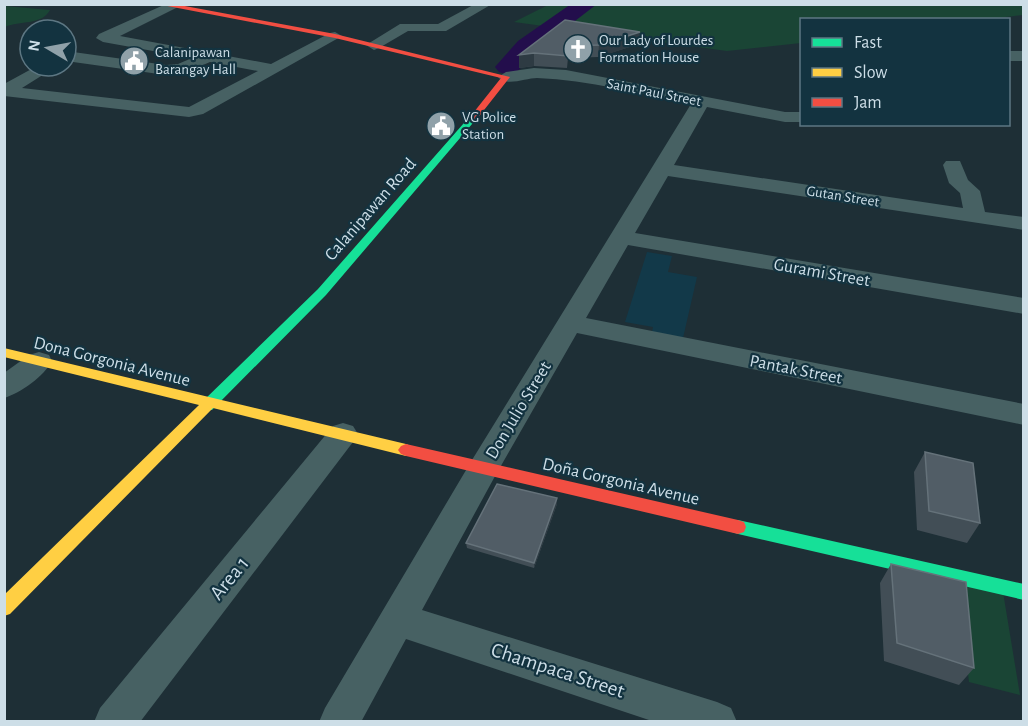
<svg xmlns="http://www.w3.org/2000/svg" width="1028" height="726" font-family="'Alegreya Sans',sans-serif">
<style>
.built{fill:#123949}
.green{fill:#1a4535}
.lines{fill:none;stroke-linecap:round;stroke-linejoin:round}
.river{fill:#230e4c;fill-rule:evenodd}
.street{fill:#476163;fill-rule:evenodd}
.fast{fill:#16e098;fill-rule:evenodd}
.slow{fill:#ffcf43;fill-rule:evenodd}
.jam{fill:#f24e42;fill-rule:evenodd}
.wall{fill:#424e56}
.shaded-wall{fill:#2e3b43}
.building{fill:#515d66;stroke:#65727a;stroke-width:1.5}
.labels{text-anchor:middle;stroke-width:4.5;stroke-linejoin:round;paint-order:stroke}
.far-poi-label{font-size:15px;fill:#cddee7;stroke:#133340;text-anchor:start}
.far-street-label{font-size:15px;fill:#cddee7;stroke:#133340}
.street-label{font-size:18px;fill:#cddee7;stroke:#133340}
.near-street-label{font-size:21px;fill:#cddee7;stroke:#133340}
</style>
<rect width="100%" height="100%" fill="#1e2f36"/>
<path class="built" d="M 647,252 L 672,256 L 668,272 L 697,277 L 683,338 L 652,332 L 653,327 L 625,322 Z"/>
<path class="green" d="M 550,4 L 1024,5 L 1023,15 L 990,19 L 802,20 L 801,43 L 727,51 L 514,22 Z
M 5,6 L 50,10 C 41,26 20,20 5,27 Z
M 957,582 L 1003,592 L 1020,695 L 969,682 Z"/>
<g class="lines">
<path class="river" d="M 571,4 L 597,4 L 536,51 L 517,72 L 508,75 L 499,72 L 495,67 L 518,41 Z"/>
<path class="street" d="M 166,4 L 184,4 L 120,36 L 271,64 L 330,33 L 335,32 L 342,36 L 203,114 L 189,117 L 4,96 L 4,84 L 37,66 L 57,66 L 22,88 L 189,107 L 258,71 L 210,62 L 187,72 L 166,75 L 66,61 L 66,51 L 166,65 L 178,64 L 192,58 L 103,42 L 96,38 L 99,34 Z
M 475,4 L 492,4 L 446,31 L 408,31 L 379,48 L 374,50 L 366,45 L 400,24 L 438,24 Z
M 1008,51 L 1024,51 L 1024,61 L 1008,61 Z
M 534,68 L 566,70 L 785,112 L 802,112 L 802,122 L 785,122 L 707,107 L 674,165 L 963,208 L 960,193 L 949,183 L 943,165 L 946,161 L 960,161 L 968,180 L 980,191 L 985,212 L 1024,217 L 1024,230 L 668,176 L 635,233 L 1024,298 L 1024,314 L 628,245 L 586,318 L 1024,404 L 1024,425 L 577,333 L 494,478 L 422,610 L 717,702 L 731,708 L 737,722 L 655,722 L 406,639 L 361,722 L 319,722 L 325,708 L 472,460 L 691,104 C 641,94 589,80 537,78 C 526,78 506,87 498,77 L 506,72 Z
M 39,352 L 49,355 L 52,361 C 44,376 21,393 4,398 L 4,373 L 29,355 Z
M 343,423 L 353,426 L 358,434 L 353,442 L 140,722 L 94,722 L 100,708 L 333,426 Z"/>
<path class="fast" d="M 471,115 L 478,117 L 326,295 L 212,410 L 202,410 L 200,406 L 202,402 L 318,289 Z
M 738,520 L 1024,584 L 1024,600 L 738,534 L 732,532 L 730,527 L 732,522 Z"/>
<path class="slow" d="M 4,348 L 406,444 L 411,446 L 414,450 L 411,454 L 406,456 L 213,408 L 10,614 L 4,616 L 4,595 L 199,405 L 4,357 Z"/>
<path class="jam" d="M 157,4 L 174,4 L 335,34 L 510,77 L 477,119 L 474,120 L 470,117 L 501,78 L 335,38 Z
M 406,444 L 738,520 L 744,522 L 746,527 L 744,532 L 738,534 L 406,456 L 401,454 L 398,450 L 401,446 Z"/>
</g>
<path class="wall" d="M 640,32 L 639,44 L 598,57 L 568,58 L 567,68 L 534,66 L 519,68 L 519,55 Z
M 925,452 L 980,523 L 967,543 L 917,530 L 914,472 Z
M 557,504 L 534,568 L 467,548 L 466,543 Z
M 891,564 L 974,668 L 959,685 L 884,661 L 880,583 Z"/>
<path class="shaded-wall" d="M 640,32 L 639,44 L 598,57 L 599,45 Z
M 534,53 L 534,66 L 519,68 L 519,55 Z
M 557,498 L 557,504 L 534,568 L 534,563 Z"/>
<path class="building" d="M 565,20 L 640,32 L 599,45 L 567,46 L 568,56 L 534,53 L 519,55 Z
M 925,452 L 973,463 L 980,523 L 929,511 Z
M 497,484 L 557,498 L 534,563 L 466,543 Z
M 891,564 L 966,582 L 974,668 L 897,643 Z"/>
<defs>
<g id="church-disc" transform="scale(1.5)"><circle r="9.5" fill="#90a1a9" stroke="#133340"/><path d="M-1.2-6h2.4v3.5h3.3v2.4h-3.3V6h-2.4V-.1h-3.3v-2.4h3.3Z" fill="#fff"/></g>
<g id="civic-disc" transform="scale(1.5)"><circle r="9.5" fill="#90a1a9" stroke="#133340"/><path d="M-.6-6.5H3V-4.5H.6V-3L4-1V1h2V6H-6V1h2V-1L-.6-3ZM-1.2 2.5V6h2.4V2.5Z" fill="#fff"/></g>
</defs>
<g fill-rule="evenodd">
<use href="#church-disc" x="578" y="49"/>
<use href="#civic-disc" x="134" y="61"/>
<use href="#civic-disc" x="441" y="126"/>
</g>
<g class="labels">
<g class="far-poi-label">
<text x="599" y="45">Our Lady of Lourdes<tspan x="599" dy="17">Formation House</tspan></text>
<text x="155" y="57">Calanipawan<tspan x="155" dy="17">Barangay Hall</tspan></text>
<text x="462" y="122">VG Police<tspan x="462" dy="17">Station</tspan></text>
</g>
<g class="far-street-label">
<text transform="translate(654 92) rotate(11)" y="5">Saint Paul Street</text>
<text transform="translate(843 196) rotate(9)" y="5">Gutan Street</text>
</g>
<g class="street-label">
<text transform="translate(370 209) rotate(-49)" y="6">Calanipawan Road</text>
<text transform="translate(822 272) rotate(10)" y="6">Gurami Street</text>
<text transform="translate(112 361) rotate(14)" y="6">Dona Gorgonia Avenue</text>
<text transform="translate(796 369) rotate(11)" y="6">Pantak Street</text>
<text transform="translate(518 410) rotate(-59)" y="6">Don Julio Street</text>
<text transform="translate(621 481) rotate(13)" y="6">Doña Gorgonia Avenue</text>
</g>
<g class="near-street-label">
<text transform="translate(229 578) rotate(-51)" y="7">Area 1</text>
<text transform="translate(558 670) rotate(18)" y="7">Champaca Street</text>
</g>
</g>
<rect width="1028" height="726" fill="none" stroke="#cddee7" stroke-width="12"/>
<rect x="800" y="18" width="210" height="108" fill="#133340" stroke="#5d7783" stroke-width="1.5"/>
<rect x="812" y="38" width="30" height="9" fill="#16e098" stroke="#5d7783" stroke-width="1.5"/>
<text x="854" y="48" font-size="18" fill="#cddee7">Fast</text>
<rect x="812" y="68" width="30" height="9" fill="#ffcf43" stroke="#5d7783" stroke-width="1.5"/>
<text x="854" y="78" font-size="18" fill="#cddee7">Slow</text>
<rect x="812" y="98" width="30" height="9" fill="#f24e42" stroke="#5d7783" stroke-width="1.5"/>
<text x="854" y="108" font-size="18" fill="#cddee7">Jam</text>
<g transform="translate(48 48) rotate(280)"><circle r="28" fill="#133340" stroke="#5d7783" stroke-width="1.5"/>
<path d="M0-4.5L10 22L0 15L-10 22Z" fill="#90a1a9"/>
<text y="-9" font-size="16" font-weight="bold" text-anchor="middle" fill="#cddee7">N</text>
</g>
</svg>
